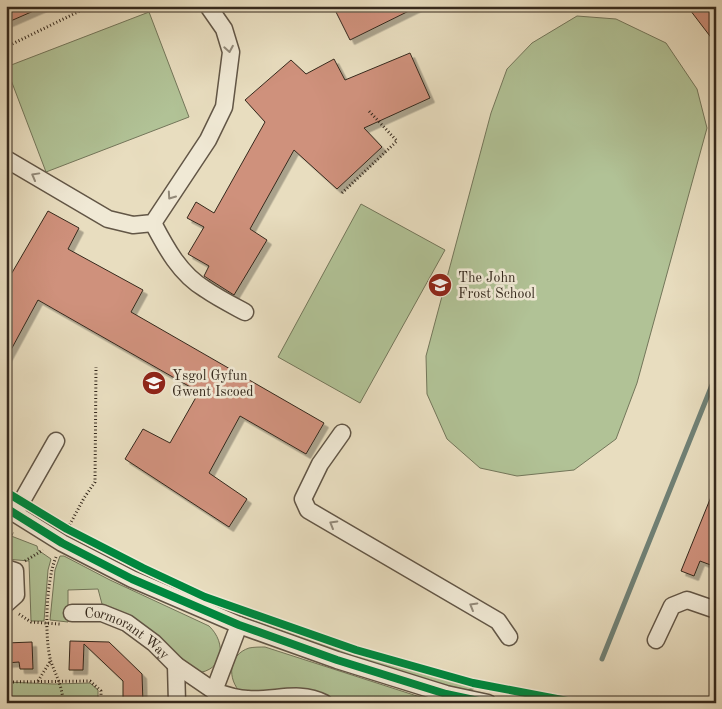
<svg xmlns="http://www.w3.org/2000/svg" width="722" height="709" font-family="'Old Standard TT',serif">
<style>
.green{fill:#b1c296;stroke:#73765a}
.lines{fill:none;stroke-linecap:round;stroke-linejoin:round}
.stream{stroke:#708176;stroke-width:5}
.building{fill:#cf917b;stroke:#35291d;filter:url(#shadow)}
.minor-casing{stroke:#625646;stroke-width:19}
.path{stroke:#35291d;stroke-width:3;stroke-dasharray:1 2.5;stroke-linecap:butt}
.minor{stroke:#f0e9d5;stroke-width:16}
.cycleway-casing{stroke:#f0e9d5;stroke-width:11}
.cycleway{stroke:#00873e;stroke-width:8}
.oneway{stroke:#928979}
.labels{text-anchor:middle;stroke-width:5;stroke-linejoin:round;paint-order:stroke}
.poi-label{font-size:14px;fill:#35291d;stroke:#f0e9d5;text-anchor:start}
.street-label{font-size:14px;fill:#35291d;stroke:#f0e9d5}
</style>
<defs>
<filter id="shadow"><feDropShadow dx="4.5" dy="4.5" stdDeviation="0" flood-color="#0004"/></filter>
</defs>
<rect width="100%" height="100%" fill="#e8ddbf"/>
<filter id="stains"><feTurbulence type="fractalNoise" baseFrequency=".004" numOctaves="4"/><feColorMatrix values="0 0 0 0 .2 0 0 0 0 .09 0 0 0 0 .02 0 0 0 .5 -.17"/></filter>
<radialGradient id="worn" r=".72"><stop offset=".6" stop-color="#630" stop-opacity="0"/><stop offset="1" stop-color="#630" stop-opacity=".3"/></radialGradient>
<path class="green" d="M 149,12 L 189,117 L 46,172 L 6,67 Z
M 577,16 L 616,19 L 666,43 L 697,89 L 707,128 L 637,383 L 616,439 L 574,470 L 517,476 L 480,468 L 447,439 L 427,394 L 426,356 L 491,113 L 507,69 L 532,43 Z
M 361,204 L 445,250 L 360,403 L 278,357 Z
M 6,534 L 37,546 L 38,550 L 51,559 L 48,570 L 44,621 L 31,621 L 29,561 L 6,559 Z
M 60,556 L 64,556 L 110,580 L 209,626 C 227,643 224,671 196,673 L 102,604 L 98,589 L 68,590 L 68,622 L 50,620 L 55,570 Z
M 155,579 L 225,606 L 358,653 L 478,686 L 473,689 L 464,690 L 353,659 L 251,624 L 153,581 Z
M 265,647 L 417,696 L 447,703 L 339,703 L 328,697 L 241,693 C 227,679 228,655 249,648 C 254,647 260,647 265,647 Z
M 6,682 L 54,684 L 90,683 L 98,690 L 98,703 L 6,703 Z"/>
<g class="lines">
<path class="stream" d="M 602,659 L 716,375"/>
</g>
<path class="building" d="M 6,6 L 45,6 L 6,23 Z
M 333,6 L 419,6 L 350,40 Z
M 687,6 L 716,6 L 716,44 Z
M 410,53 L 430,98 L 364,128 L 382,147 L 337,189 L 294,150 L 250,229 L 267,240 L 234,295 L 204,276 L 209,266 L 188,254 L 204,227 L 187,218 L 196,202 L 214,213 L 265,122 L 245,100 L 291,60 L 306,74 L 334,59 L 345,80 Z
M 48,211 L 79,228 L 68,249 L 143,290 L 131,312 L 324,423 L 306,454 L 240,416 L 209,473 L 247,499 L 229,527 L 125,459 L 143,429 L 170,443 L 199,392 L 38,300 L 6,359 L 6,283 Z
M 715,487 L 716,567 L 700,561 L 694,576 L 681,571 Z
M 70,641 L 109,642 L 142,674 L 143,703 L 123,703 L 123,681 L 84,644 L 83,670 L 69,670 Z
M 32,642 L 33,669 L 20,669 L 19,662 L 6,663 L 6,643 Z"/>
<g class="lines">
<g class="minor-casing">
<g id="minor">
<path d="M 6,159 L 108,219 L 133,225 L 153,223 L 208,140 L 224,107 L 231,52 L 224,29 L 208,6"/>
<path d="M 153,223 C 166,248 180,274 205,289 C 218,298 232,305 245,312"/>
<path d="M 342,433 L 320,464 L 303,499 L 308,510 L 498,621 L 509,637"/>
<path d="M 6,508 L 62,543 L 132,579 L 239,625 L 337,660 L 446,694 L 488,703"/>
<path d="M 15,513 L 56,441"/>
<path d="M 6,568 L 15,571 L 16,595 L 6,604"/>
<path id="s1" d="M 72,613 L 102,613 L 127,623 L 154,643 L 176,665 L 214,691"/>
<path d="M 239,625 L 214,691 C 225,695 236,699 248,699 C 275,701 299,690 324,703"/>
<path d="M 656,640 L 672,606 L 687,600 L 716,610"/>
<path d="M 176,665 L 177,703"/>
</g>
</g>
<path class="path" d="M 6,47 L 90,6
M 342,193 L 397,141 L 368,110
M 68,528 L 84,498 L 95,482 L 96,367
M 6,531 L 13,534
M 56,557 C 46,580 44,638 51,662 C 56,675 63,688 63,703
M 25,561 L 43,550
M 19,614 L 31,622 L 60,624
M 38,681 L 51,660
M 6,682 L 90,681 L 101,691 L 101,703"/>
<use href="#minor" class="minor"/>
<g class="cycleway-casing">
<path id="cycleway" d="M 6,492 L 67,529 L 143,568 L 205,597 L 356,650 L 473,683 L 578,703
M 6,508 L 62,543 L 132,579 L 239,625 L 337,660 L 446,694 L 488,703"/>
</g>
<use href="#cycleway" class="cycleway"/>
</g>
<defs><path id="oneway-chevron" d="M-2-3.5L2.5 0L-2 3.5" fill="none" stroke-width="1.6" stroke-linecap="round" stroke-linejoin="round" transform="scale(1.25)"/></defs>
<g class="oneway">
<use href="#oneway-chevron" transform="translate(229 49) rotate(80)"/>
<use href="#oneway-chevron" transform="translate(35 176) rotate(-151)"/>
<use href="#oneway-chevron" transform="translate(171 196) rotate(125)"/>
<use href="#oneway-chevron" transform="translate(333 524) rotate(-150)"/>
<use href="#oneway-chevron" transform="translate(473 606) rotate(-150)"/>
</g>
<defs>
<g id="school-disc" transform="scale(1.25)"><circle r="9.5" fill="#8f2418" stroke="#f0e9d5"/><path d="M0-5L7-2L0 1L-7-2ZM-4 1L0 2.5L4 1V4Q0 6-4 4Z" fill="#fff"/></g>
</defs>
<g fill-rule="evenodd">
<use href="#school-disc" x="440" y="285"/>
<use href="#school-disc" x="154" y="383"/>
</g>
<g class="labels">
<g class="poi-label">
<text x="458" y="282">The John<tspan x="458" dy="16">Frost School</tspan></text>
<text x="172" y="380">Ysgol Gyfun<tspan x="172" dy="16">Gwent Iscoed</tspan></text>
</g>
<g class="street-label">
<text dy="5" stroke="none"><textPath href="#s1" startOffset="61">Cormorant Way</textPath></text>
</g>
</g>
<rect width="722" height="709" fill="none" stroke="#e8ddbf" stroke-width="25"/>
<rect x="8" y="8" width="707" height="694" fill="none" stroke="#35291d" stroke-width="2.5"/>
<rect x="12" y="12" width="697" height="684" fill="none" stroke="#35291d"/>
<rect width="100%" height="100%" filter="url(#stains)"/>
<rect width="100%" height="100%" fill="url(#worn)"/>
</svg>
